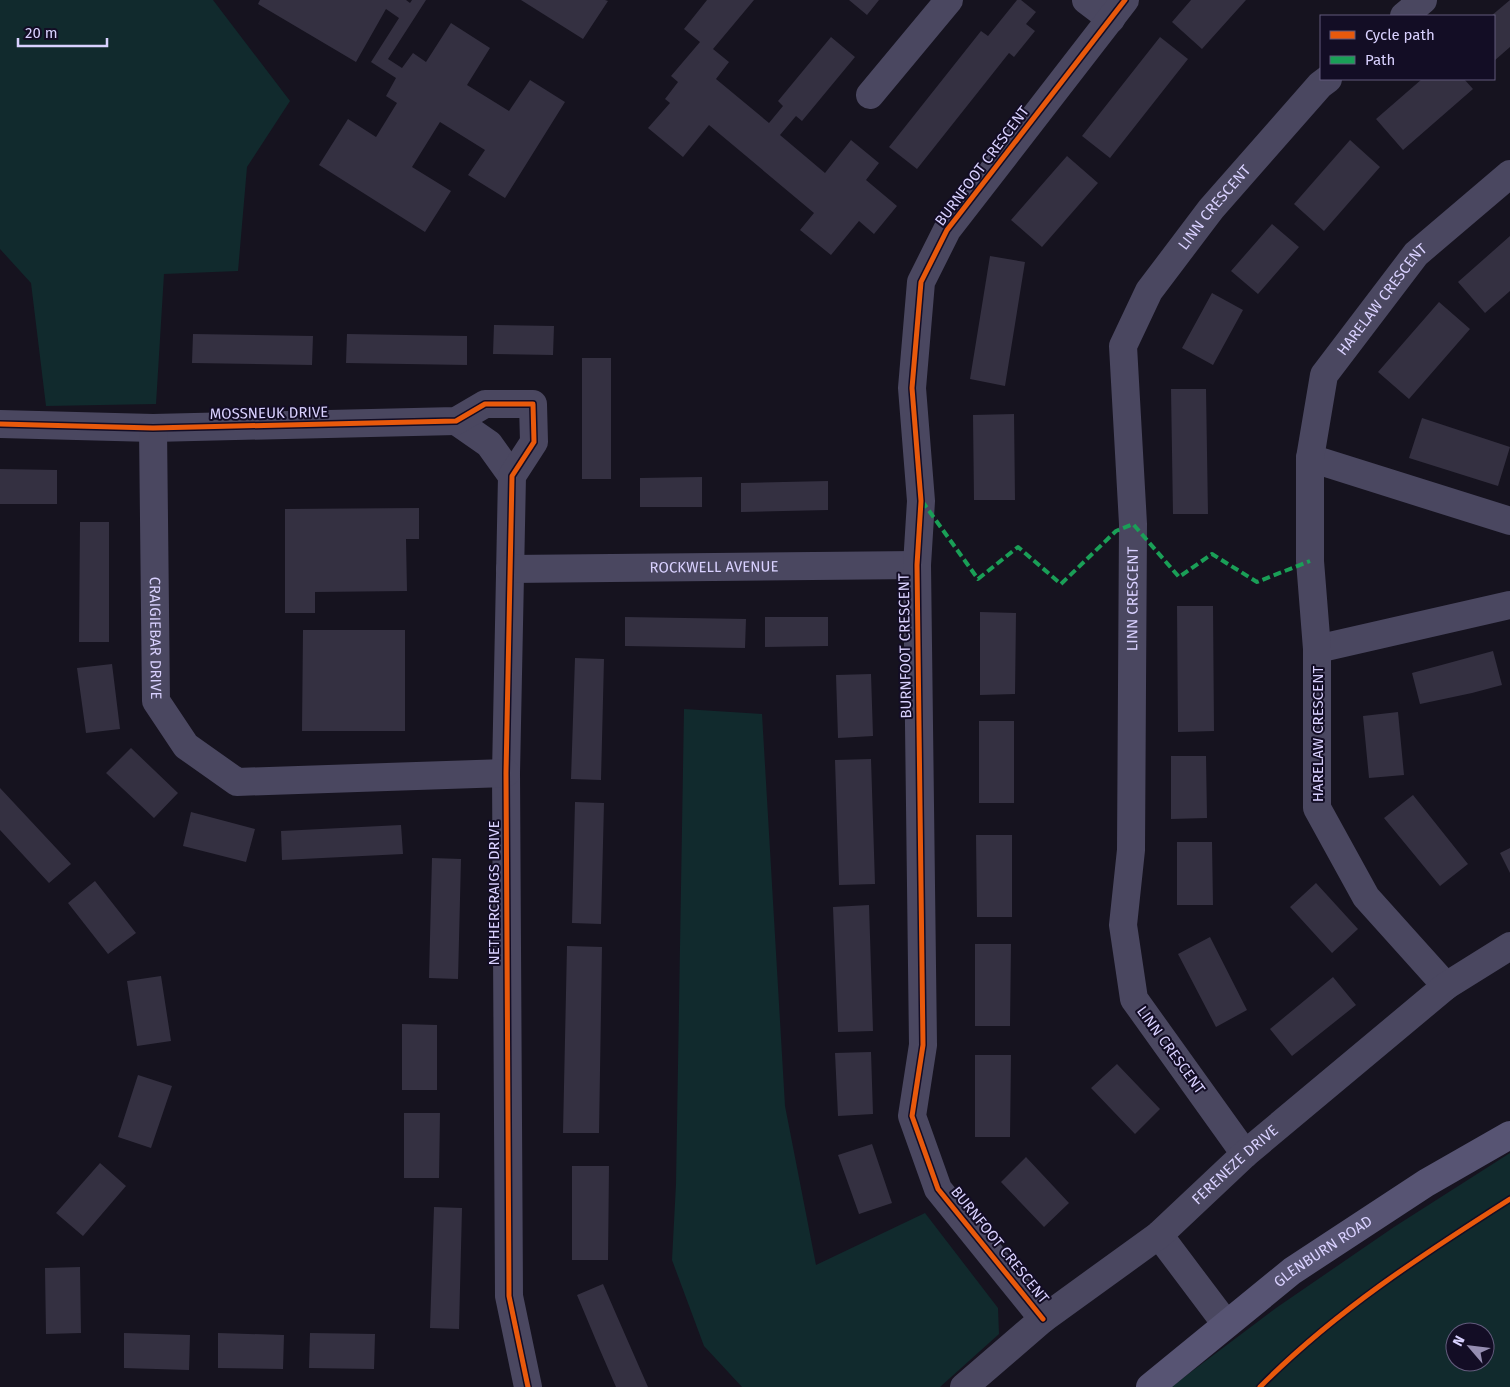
<svg xmlns="http://www.w3.org/2000/svg" width="1510" height="1387" font-family="'Fira Sans',sans-serif">
<style>
.green{fill:#112a2d;fill-rule:evenodd}
.building{fill:#343041}
.lines{fill:none;stroke-linecap:round;stroke-linejoin:round}
.street{stroke:#4a4760;stroke-width:28}
.secondary{stroke:#575473;stroke-width:28}
.quiet{stroke:#1a9f57;stroke-width:4;stroke-dasharray:8 4;stroke-linecap:butt}
.cycleway-casing{stroke:#130d25;stroke-width:8}
.cycleway{stroke:#e8590c;stroke-width:5}
.labels{text-anchor:middle;stroke-width:4;stroke-linejoin:round;paint-order:stroke}
.street-label{font-size:15px;fill:#d9d1ff;stroke:#130d25}
</style>
<rect width="100%" height="100%" fill="#16131f"/>
<path class="green" d="M 0,0 L 213,0 L 290,101 L 247,167 L 238,271 L 164,274 L 156,404 L 46,406 L 31,283 L 0,249 Z
M 684,709 L 762,714 L 785,1106 L 816,1265 L 925,1213 L 998,1308 L 999,1334 L 940,1387 L 742,1387 L 704,1346 L 672,1260 L 676,1184 Z
M 1510,1153 L 1510,1387 L 1171,1387 L 1276,1308 L 1394,1227 ZM 1455,1332 L 1485,1332 L 1485,1362 L 1455,1362 Z"/>
<path class="building" d="M 260,0 L 406,0 L 410,3 L 412,0 L 426,0 L 388,59 L 402,68 L 413,53 L 426,62 L 451,23 L 490,48 L 467,85 L 509,111 L 530,80 L 565,102 L 505,198 L 468,175 L 485,150 L 440,122 L 412,167 L 451,191 L 425,232 L 319,165 L 348,119 L 376,137 L 397,103 L 386,96 L 396,78 L 371,62 L 399,18 L 386,9 L 356,62 L 258,4 Z
M 521,0 L 605,0 L 608,1 L 583,39 Z
M 707,0 L 754,0 L 713,49 L 729,62 L 716,79 L 769,123 L 783,106 L 778,101 L 831,37 L 855,57 L 802,121 L 796,116 L 780,135 L 825,173 L 851,140 L 879,163 L 866,180 L 897,206 L 874,234 L 859,221 L 831,255 L 800,230 L 814,213 L 709,125 L 683,157 L 648,128 L 670,103 L 665,99 L 678,82 L 671,76 L 700,42 L 684,29 Z
M 849,0 L 879,0 L 867,15 Z
M 1017,0 L 1021,0 L 1036,12 L 1026,24 L 1035,31 L 1014,57 L 1009,53 L 917,169 L 889,147 L 981,31 L 988,36 Z
M 1191,0 L 1246,0 L 1202,49 L 1172,22 Z
M 1510,0 L 1510,47 L 1494,61 L 1494,16 L 1491,16 Z
M 1160,37 L 1188,59 L 1110,158 L 1082,136 Z
M 1422,79 L 1464,79 L 1473,89 L 1403,150 L 1376,119 Z
M 1350,140 L 1380,167 L 1324,231 L 1294,204 Z
M 1067,156 L 1098,183 L 1042,247 L 1011,220 Z
M 1272,224 L 1299,247 L 1258,294 L 1231,271 Z
M 1510,236 L 1510,291 L 1485,313 L 1458,282 Z
M 990,256 L 1025,262 L 1005,386 L 970,379 Z
M 1212,293 L 1243,310 L 1213,365 L 1182,348 Z
M 1439,302 L 1470,329 L 1409,399 L 1378,372 Z
M 494,325 L 554,326 L 553,355 L 493,354 Z
M 193,334 L 313,336 L 312,365 L 192,363 Z
M 347,334 L 467,336 L 467,365 L 346,363 Z
M 582,358 L 611,358 L 611,479 L 582,479 Z
M 1171,389 L 1206,389 L 1208,514 L 1173,514 Z
M 1014,414 L 1015,500 L 974,500 L 973,415 Z
M 1422,418 L 1510,447 L 1498,486 L 1409,458 Z
M 0,469 L 57,470 L 57,504 L 0,504 Z
M 702,477 L 702,507 L 640,507 L 640,478 Z
M 828,481 L 828,510 L 741,512 L 741,483 Z
M 419,508 L 419,539 L 406,539 L 407,591 L 315,592 L 315,613 L 285,613 L 285,509 Z
M 80,522 L 109,522 L 109,642 L 79,642 Z
M 1177,606 L 1213,606 L 1214,731 L 1178,732 Z
M 980,612 L 1016,613 L 1015,694 L 980,695 Z
M 625,617 L 746,619 L 745,648 L 625,646 Z
M 765,617 L 828,617 L 828,646 L 765,647 Z
M 303,630 L 405,630 L 405,731 L 302,731 Z
M 1493,651 L 1502,685 L 1472,693 L 1420,704 L 1412,673 Z
M 575,658 L 604,659 L 601,780 L 571,779 Z
M 112,664 L 120,729 L 86,733 L 77,668 Z
M 871,674 L 873,736 L 838,738 L 836,675 Z
M 1398,712 L 1404,775 L 1369,778 L 1363,716 Z
M 979,721 L 1014,721 L 1014,803 L 979,803 Z
M 131,748 L 178,793 L 154,818 L 106,773 Z
M 1171,756 L 1206,756 L 1207,818 L 1171,819 Z
M 871,759 L 875,884 L 839,885 L 835,760 Z
M 0,788 L 71,864 L 49,883 L 0,830 Z
M 1413,795 L 1468,864 L 1440,886 L 1384,818 Z
M 575,802 L 604,803 L 601,924 L 572,923 Z
M 191,812 L 255,829 L 246,862 L 183,846 Z
M 401,825 L 403,854 L 282,860 L 281,831 Z
M 976,835 L 1012,835 L 1012,917 L 977,917 Z
M 1177,842 L 1212,842 L 1213,905 L 1177,905 Z
M 1510,848 L 1510,873 L 1500,853 Z
M 432,858 L 461,859 L 458,979 L 429,978 Z
M 95,881 L 136,933 L 108,954 L 68,903 Z
M 1316,883 L 1358,929 L 1332,953 L 1290,907 Z
M 869,905 L 873,1031 L 838,1032 L 833,907 Z
M 1210,937 L 1247,1010 L 1216,1027 L 1178,954 Z
M 975,944 L 1011,944 L 1010,1026 L 975,1026 Z
M 567,946 L 602,947 L 599,1133 L 563,1133 Z
M 161,976 L 171,1041 L 137,1046 L 127,981 Z
M 1333,977 L 1356,1005 L 1292,1056 L 1270,1029 Z
M 402,1024 L 437,1025 L 437,1090 L 402,1090 Z
M 871,1052 L 873,1114 L 838,1116 L 835,1053 Z
M 975,1055 L 1011,1055 L 1010,1137 L 975,1137 Z
M 1117,1064 L 1160,1109 L 1135,1134 L 1091,1088 Z
M 138,1075 L 172,1086 L 151,1148 L 118,1137 Z
M 404,1113 L 440,1113 L 439,1178 L 404,1178 Z
M 872,1144 L 892,1203 L 859,1214 L 838,1155 Z
M 1026,1157 L 1069,1203 L 1044,1227 L 1001,1182 Z
M 100,1163 L 126,1186 L 83,1236 L 56,1213 Z
M 572,1166 L 609,1166 L 608,1260 L 572,1260 Z
M 434,1207 L 462,1208 L 459,1329 L 430,1328 Z
M 80,1267 L 81,1333 L 46,1334 L 45,1268 Z
M 603,1284 L 616,1314 L 648,1387 L 616,1387 L 600,1350 L 577,1295 Z
M 124,1333 L 190,1335 L 189,1370 L 124,1368 Z
M 218,1333 L 284,1335 L 283,1369 L 218,1368 Z
M 310,1333 L 375,1334 L 374,1369 L 309,1368 Z"/>
<g class="lines">
<g class="street">
<path d="M 1086,0 L 1111,19"/>
<path d="M 1404,16 L 1423,0"/>
<path d="M 870,95 L 949,0"/>
<path d="M 456,421 L 489,444 L 512,476"/>
<path d="M 0,424 L 153,428 L 456,421 L 485,404 L 533,404 L 534,442 L 512,476 L 506,773 L 509,1296 L 528,1387"/>
<path id="s1" d="M 153,428 L 156,701 L 186,746 L 237,782 L 506,773"/>
<path d="M 1310,458 L 1510,521"/>
<path id="s2" d="M 510,569 L 917,565"/>
<path d="M 1317,649 L 1510,605"/>
<path id="s3" d="M 1446,986 L 1366,897 L 1317,808 L 1317,649 L 1310,561 L 1310,458 L 1324,375 L 1416,254 L 1510,174"/>
<path id="s4" d="M 1245,1154 L 1134,999 L 1123,925 L 1131,850 L 1133,524 L 1123,346 L 1149,291 L 1211,209 L 1320,85 L 1328,79"/>
<path d="M 1159,1235 L 1226,1324"/>
<path d="M 1043,1319 L 938,1189 L 912,1116 L 923,1045 L 917,565 L 921,501 L 912,388 L 921,282 L 947,230 L 1125,0"/>
<path id="s5" d="M 964,1387 L 1043,1319 L 1159,1235 L 1245,1154 L 1446,986 L 1510,946"/>
</g>
<path class="secondary" id="s6" d="M 1150,1387 L 1292,1271 L 1426,1183 L 1510,1135"/>
<path class="quiet" d="M 922,501 L 978,579 L 1018,547 L 1061,584 L 1116,531 L 1133,524 L 1179,577 L 1212,554 L 1257,582 L 1310,561"/>
<g class="cycleway-casing">
<path id="cycleway" d="M 0,424 L 153,428 L 456,421 L 485,404 L 533,404 L 534,442 L 512,476 L 506,773 L 509,1296 L 528,1387
M 1043,1319 L 938,1189 L 912,1116 L 923,1045 L 917,565 L 921,501 L 912,388 L 921,282 L 947,230 L 1125,0
M 1260,1387 C 1334,1312 1422,1255 1510,1199"/>
</g>
<use href="#cycleway" class="cycleway"/>
</g>
<g class="labels">
<g class="street-label">
<text transform="translate(982 166) rotate(-53)" y="5">BURNFOOT CRESCENT</text>
<text dy="5" stroke="none"><textPath href="#s4" startOffset="1012">LINN CRESCENT</textPath></text>
<text dy="5" stroke="none"><textPath href="#s3" startOffset="751">HARELAW CRESCENT</textPath></text>
<text transform="translate(269 413) rotate(-1)" y="5">MOSSNEUK DRIVE</text>
<text dy="5" stroke="none"><textPath href="#s2" startOffset="204">ROCKWELL AVENUE</textPath></text>
<text dy="5" stroke="none"><textPath href="#s4" startOffset="592">LINN CRESCENT</textPath></text>
<text dy="5" stroke="none"><textPath href="#s1" startOffset="210">CRAIGIEBAR DRIVE</textPath></text>
<text transform="translate(905 646) rotate(-91)" y="5">BURNFOOT CRESCENT</text>
<text transform="translate(1318 734) rotate(-90)" y="5">HARELAW CRESCENT</text>
<text transform="translate(494 893) rotate(-90)" y="5">NETHERCRAIGS DRIVE</text>
<text transform="translate(1171 1050) rotate(54)" y="5">LINN CRESCENT</text>
<text dy="5" stroke="none"><textPath href="#s5" startOffset="351">FERENEZE DRIVE</textPath></text>
<text transform="translate(1000 1245) rotate(51)" y="5">BURNFOOT CRESCENT</text>
<text dy="5" stroke="none"><textPath href="#s6" startOffset="220">GLENBURN ROAD</textPath></text>
</g>
</g>
<rect x="1320" y="15" width="175" height="65" fill="#130d25" stroke="#625b7c"/>
<rect x="1330" y="31" width="25" height="8" fill="#e8590c" stroke="#625b7c"/>
<text x="1365" y="40" font-size="15" fill="#d9d1ff">Cycle path</text>
<rect x="1330" y="56" width="25" height="8" fill="#1a9f57" stroke="#625b7c"/>
<text x="1365" y="65" font-size="15" fill="#d9d1ff">Path</text>
<g transform="translate(1470 1347) rotate(298)"><circle r="24" fill="#130d25" stroke="#625b7c"/>
<path d="M0-4L9 19L0 12L-9 19Z" fill="#958eb1"/>
<text y="-8" font-size="14" font-weight="bold" text-anchor="middle" fill="#d9d1ff">N</text>
</g>
<path d="M18 38v8h89v-8" fill="none" stroke="#d9d1ff" stroke-width="2.5"/>
<text x="25" y="38" font-size="15" fill="#d9d1ff" stroke="#130d25" stroke-width="4" paint-order="stroke">20 m</text>
</svg>
